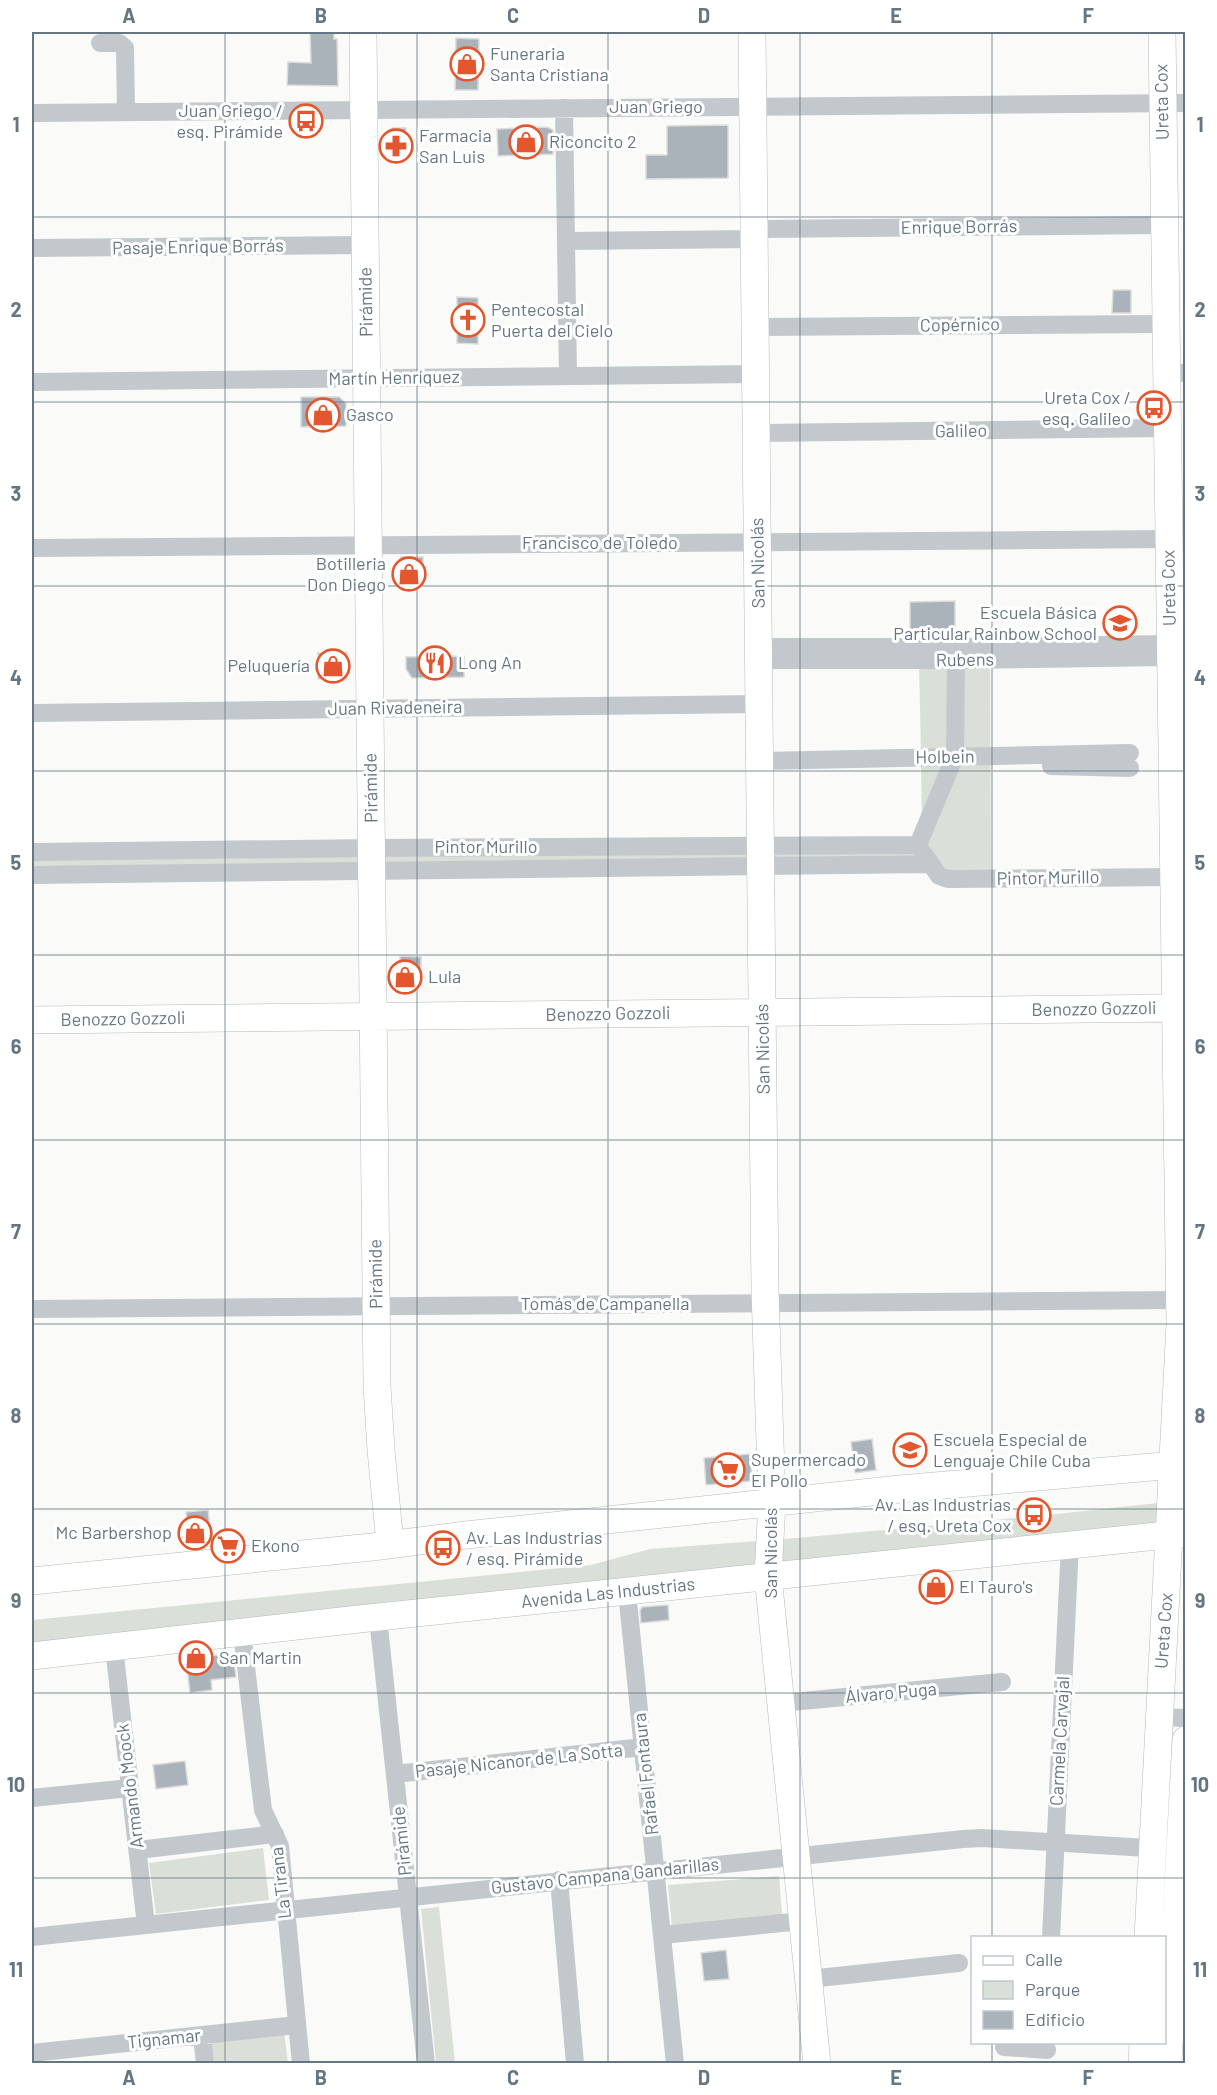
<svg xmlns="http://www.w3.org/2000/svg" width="1217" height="2095" font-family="Barlow,sans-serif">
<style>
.green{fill:#dadfd7}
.building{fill:#aab3b9;stroke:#dcdcda;stroke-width:1.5}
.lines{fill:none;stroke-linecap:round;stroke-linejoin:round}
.secondary-casing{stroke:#b3babf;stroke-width:28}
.street{stroke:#c3c8cc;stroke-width:18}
.secondary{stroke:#fff;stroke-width:27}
.grid{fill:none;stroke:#657683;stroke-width:1.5;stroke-opacity:0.55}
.labels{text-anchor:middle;stroke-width:6;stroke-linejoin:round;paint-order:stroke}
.poi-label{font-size:18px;fill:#657683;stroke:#fff;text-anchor:start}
.street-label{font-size:18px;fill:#657683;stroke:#fff}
.neatline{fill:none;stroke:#657683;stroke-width:2}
.grid-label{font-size:20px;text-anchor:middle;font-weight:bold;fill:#657683}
</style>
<rect width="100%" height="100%" fill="#fafaf8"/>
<path class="green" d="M 919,663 L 948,663 L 949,752 L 921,753 Z
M 990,663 L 991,874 L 944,873 L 921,843 L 959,762 L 958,664 Z
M 921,765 L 948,765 L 922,823 Z
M 915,848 L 919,855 L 32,871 L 32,859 Z
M 1185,1502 L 1185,1527 L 32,1649 L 32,1620 L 561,1568 L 591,1565 L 650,1549 L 785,1539 L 1038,1516 L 1158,1503 Z
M 263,1848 L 269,1900 L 156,1914 L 149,1863 Z
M 779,1876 L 783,1928 L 673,1939 L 668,1885 Z
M 439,1907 L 455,2063 L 436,2063 L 421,1909 Z
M 284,2031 L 288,2063 L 214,2063 L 211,2041 Z"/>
<path class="building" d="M 310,32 L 334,32 L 334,39 L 337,39 L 338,86 L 287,85 L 288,62 L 311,63 Z
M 456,38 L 479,39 L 478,90 L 455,90 Z
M 728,125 L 728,178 L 646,179 L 646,155 L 667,155 L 667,126 Z
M 547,127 L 553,130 L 553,154 L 498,156 L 497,129 Z
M 392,128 L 406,128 L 406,157 L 386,157 L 385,134 Z
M 1113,290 L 1131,290 L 1131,313 L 1112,313 Z
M 457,297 L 478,298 L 478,344 L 457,343 Z
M 301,397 L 339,397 L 346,403 L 346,426 L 301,427 Z
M 401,557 L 423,557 L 423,581 L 395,581 L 395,567 Z
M 955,601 L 955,636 L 910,636 L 910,602 Z
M 347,652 L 347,679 L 318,679 L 318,653 Z
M 464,656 L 464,677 L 412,678 L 406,669 L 406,657 Z
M 400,956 L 421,957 L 421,985 L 400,985 Z
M 872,1439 L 876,1470 L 855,1473 L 851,1442 Z
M 750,1454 L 752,1481 L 706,1485 L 704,1458 Z
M 208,1510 L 211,1535 L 188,1537 L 186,1512 Z
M 950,1577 L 952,1594 L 922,1597 L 920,1581 Z
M 668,1605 L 669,1620 L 641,1623 L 640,1611 L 642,1607 Z
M 233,1653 L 236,1677 L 211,1680 L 212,1690 L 190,1693 L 186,1659 Z
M 185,1761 L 188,1785 L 156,1789 L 153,1765 Z
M 726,1950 L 729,1979 L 704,1981 L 701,1953 Z"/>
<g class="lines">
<g class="secondary-casing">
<path id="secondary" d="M 363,32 L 377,1386 L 381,1450 L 390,1544
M 752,32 L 765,1291 L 772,1503 L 768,1576 L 817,2064
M 32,1020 L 1186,1008
M 32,1581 L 372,1547 L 466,1535 L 900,1489 L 1186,1464
M 32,1656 L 359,1619 L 1186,1533
M 1148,1938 L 1180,1324 L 1162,32
M 1142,2064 L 1143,2042
M 1168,2064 L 1186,1740"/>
</g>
<path class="street" d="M 100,43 L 119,43 L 125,48 L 126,112
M 564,108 L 568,376
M 32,113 L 1186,103
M 754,229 L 1164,225
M 566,241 L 754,239
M 32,248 L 365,245
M 755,327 L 1165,324
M 1166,373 L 1186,373
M 32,382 L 756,374
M 756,433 L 1167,428
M 32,548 L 1168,539
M 759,647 L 956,647 L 1170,644
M 759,660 L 956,660 L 1170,657
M 32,713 L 759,704
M 760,761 L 1130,753
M 1051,766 L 1130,768
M 918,845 L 955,756 L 956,660
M 32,852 L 372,848 L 918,845
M 924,854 L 939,876 L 948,879 L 1173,877
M 32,875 L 931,864
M 32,1309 L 1179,1300
M 627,1592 L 675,2064
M 378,1618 L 426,2064
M 242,1633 L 263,1810 L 280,1846 L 301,2064
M 114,1648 L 146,1925
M 781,1703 L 1002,1682
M 1159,1717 L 1186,1718
M 395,1774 L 643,1747
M 32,1798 L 130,1788
M 138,1850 L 275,1834
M 559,1880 L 575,2064
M 662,1935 L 803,1921
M 32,1937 L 963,1839 L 982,1838 L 1164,1849
M 1051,1938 L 1070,1544
M 809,1979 L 959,1963
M 202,2035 L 205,2064
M 1004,2047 L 1047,2050
M 32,2053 L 297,2025"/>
<use href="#secondary" class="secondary"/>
</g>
<path class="grid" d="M 225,32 L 225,2064M 417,32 L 417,2064M 608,32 L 608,2064M 800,32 L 800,2064M 992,32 L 992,1938M 32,217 L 1186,217M 32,402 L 1186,402M 32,586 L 1186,586M 32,771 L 1186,771M 32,955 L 1186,955M 32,1140 L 1186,1140M 32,1324 L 1186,1324M 32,1509 L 1186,1509M 32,1693 L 1186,1693M 32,1878 L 1186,1878M 992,2042 L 992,2064"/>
<defs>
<g id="shop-ring" transform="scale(1.725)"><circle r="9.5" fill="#fff" stroke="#e4572e" stroke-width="1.5"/><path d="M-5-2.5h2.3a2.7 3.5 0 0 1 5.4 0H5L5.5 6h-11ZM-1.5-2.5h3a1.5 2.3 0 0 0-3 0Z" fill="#e4572e"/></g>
<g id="bus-ring" transform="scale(1.725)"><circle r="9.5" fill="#fff" stroke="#e4572e" stroke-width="1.5"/><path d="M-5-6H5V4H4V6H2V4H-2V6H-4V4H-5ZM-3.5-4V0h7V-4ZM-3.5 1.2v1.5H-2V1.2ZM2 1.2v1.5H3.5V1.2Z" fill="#e4572e"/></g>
<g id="pharmacy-ring" transform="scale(1.725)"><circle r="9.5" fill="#fff" stroke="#e4572e" stroke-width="1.5"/><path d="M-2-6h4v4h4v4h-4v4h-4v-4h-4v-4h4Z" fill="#e4572e"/></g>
<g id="church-ring" transform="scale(1.725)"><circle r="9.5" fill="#fff" stroke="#e4572e" stroke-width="1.5"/><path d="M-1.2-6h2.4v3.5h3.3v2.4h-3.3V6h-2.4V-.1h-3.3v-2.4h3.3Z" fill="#e4572e"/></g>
<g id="school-ring" transform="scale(1.725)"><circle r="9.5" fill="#fff" stroke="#e4572e" stroke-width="1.5"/><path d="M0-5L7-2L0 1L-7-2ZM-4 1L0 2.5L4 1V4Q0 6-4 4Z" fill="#e4572e"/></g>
<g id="restaurant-ring" transform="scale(1.725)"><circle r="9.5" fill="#fff" stroke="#e4572e" stroke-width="1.5"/><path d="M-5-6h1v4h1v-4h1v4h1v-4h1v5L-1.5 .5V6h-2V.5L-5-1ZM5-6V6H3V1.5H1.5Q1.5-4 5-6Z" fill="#e4572e"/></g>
<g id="supermarket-ring" transform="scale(1.725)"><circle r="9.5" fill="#fff" stroke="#e4572e" stroke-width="1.5"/><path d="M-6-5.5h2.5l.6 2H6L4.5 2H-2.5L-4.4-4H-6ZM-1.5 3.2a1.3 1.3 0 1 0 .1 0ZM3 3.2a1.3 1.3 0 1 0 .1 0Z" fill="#e4572e"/></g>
</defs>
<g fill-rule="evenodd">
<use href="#shop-ring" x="467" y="64"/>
<use href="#bus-ring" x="306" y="121"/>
<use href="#shop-ring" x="526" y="142"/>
<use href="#pharmacy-ring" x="396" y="146"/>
<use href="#church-ring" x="468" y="320"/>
<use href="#bus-ring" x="1154" y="408"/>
<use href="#shop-ring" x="323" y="415"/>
<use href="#shop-ring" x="409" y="574"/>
<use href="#school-ring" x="1120" y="623"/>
<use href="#restaurant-ring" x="435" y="663"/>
<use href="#shop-ring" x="333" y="666"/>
<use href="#shop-ring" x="405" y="977"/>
<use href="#school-ring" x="910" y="1450"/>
<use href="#supermarket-ring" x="728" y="1470"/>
<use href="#bus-ring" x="1034" y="1515"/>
<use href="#shop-ring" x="195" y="1533"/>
<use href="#supermarket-ring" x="228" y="1546"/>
<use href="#bus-ring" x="443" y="1548"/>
<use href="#shop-ring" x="936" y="1587"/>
<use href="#shop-ring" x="196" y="1658"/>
</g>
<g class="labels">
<g class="poi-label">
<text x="490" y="60">Funeraria<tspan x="490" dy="21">Santa Cristiana</tspan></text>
<text x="283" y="117" text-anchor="end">Juan Griego /<tspan x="283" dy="21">esq. Pirámide</tspan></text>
<text x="419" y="142">Farmacia<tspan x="419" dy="21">San Luis</tspan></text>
<text x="549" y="148">Riconcito 2</text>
<text x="491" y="316">Pentecostal<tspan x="491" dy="21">Puerta del Cielo</tspan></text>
<text x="1131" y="404" text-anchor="end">Ureta Cox /<tspan x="1131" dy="21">esq. Galileo</tspan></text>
<text x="346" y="421">Gasco</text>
<text x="386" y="570" text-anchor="end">Botilleria<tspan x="386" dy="21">Don Diego</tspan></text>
<text x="1097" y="619" text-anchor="end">Escuela Básica<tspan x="1097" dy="21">Particular Rainbow School</tspan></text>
<text x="458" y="669">Long An</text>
<text x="310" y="672" text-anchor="end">Peluquería</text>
<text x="428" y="983">Lula</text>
<text x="933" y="1446">Escuela Especial de<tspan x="933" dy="21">Lenguaje Chile Cuba</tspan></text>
<text x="751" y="1466">Supermercado<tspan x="751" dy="21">El Pollo</tspan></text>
<text x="1011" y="1511" text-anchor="end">Av. Las Industrias<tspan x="1011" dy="21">/ esq. Ureta Cox</tspan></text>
<text x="172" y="1539" text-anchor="end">Mc Barbershop</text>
<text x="466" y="1544">Av. Las Industrias<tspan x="466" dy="21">/ esq. Pirámide</tspan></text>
<text x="251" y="1552">Ekono</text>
<text x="959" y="1593">El Tauro's</text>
<text x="219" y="1664">San Martin</text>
</g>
<g class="street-label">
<text transform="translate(1162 102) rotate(-91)" y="6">Ureta Cox</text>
<text x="656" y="113">Juan Griego</text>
<text transform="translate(959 227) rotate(-1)" y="6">Enrique Borrás</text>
<text transform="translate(198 247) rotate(-1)" y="6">Pasaje Enrique Borrás</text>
<text transform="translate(366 302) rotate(-91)" y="6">Pirámide</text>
<text transform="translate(960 325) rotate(-1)" y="6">Copérnico</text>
<text transform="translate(394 378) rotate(-1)" y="6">Martín Henríquez</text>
<text transform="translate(961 431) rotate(-1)" y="6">Galileo</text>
<text x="600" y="549">Francisco de Toledo</text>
<text transform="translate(758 563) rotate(-91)" y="6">San Nicolás</text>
<text transform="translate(1169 588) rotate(-91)" y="6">Ureta Cox</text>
<text transform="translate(965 660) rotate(-1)" y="6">Rubens</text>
<text transform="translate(395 708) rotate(-1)" y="6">Juan Rivadeneira</text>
<text transform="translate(945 757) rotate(-1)" y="6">Holbein</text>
<text transform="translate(371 788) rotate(-91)" y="6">Pirámide</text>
<text x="486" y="853">Pintor Murillo</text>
<text transform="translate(1048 878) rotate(-1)" y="6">Pintor Murillo</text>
<text transform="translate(1094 1009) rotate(-1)" y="6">Benozzo Gozzoli</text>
<text transform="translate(608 1014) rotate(-1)" y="6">Benozzo Gozzoli</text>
<text transform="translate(123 1019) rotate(-1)" y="6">Benozzo Gozzoli</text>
<text transform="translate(763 1049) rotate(-91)" y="6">San Nicolás</text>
<text transform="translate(376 1274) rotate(-91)" y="6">Pirámide</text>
<text x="605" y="1310">Tomás de Campanella</text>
<text transform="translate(771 1553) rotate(-90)" y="6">San Nicolás</text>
<text transform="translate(608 1593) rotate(-6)" y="6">Avenida Las Industrias</text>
<text transform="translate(1164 1631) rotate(-86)" y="6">Ureta Cox</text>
<text transform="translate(891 1693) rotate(-5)" y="6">Álvaro Puga</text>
<text transform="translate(1060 1741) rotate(-87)" y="6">Carmela Carvajal</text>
<text transform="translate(519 1761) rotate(-6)" y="6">Pasaje Nicanor de La Sotta</text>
<text transform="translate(646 1774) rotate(-96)" y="6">Rafael Fontaura</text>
<text transform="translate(130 1786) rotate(-97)" y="6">Armando Moock</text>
<text transform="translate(402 1841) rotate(-96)" y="6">Pirámide</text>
<text transform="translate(605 1876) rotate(-6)" y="6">Gustavo Campana Gandarillas</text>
<text transform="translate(281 1883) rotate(-97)" y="6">La Tirana</text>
<text transform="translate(164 2039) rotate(-6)" y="6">Tignamar</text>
</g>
</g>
<rect width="1217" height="2095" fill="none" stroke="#ffffff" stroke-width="66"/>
<rect x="971" y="1936" width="195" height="108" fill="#ffffff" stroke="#c1c8cd" stroke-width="1.5"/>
<rect x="983" y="1956" width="30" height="9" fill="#ffffff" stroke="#c1c8cd" stroke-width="1.5"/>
<text x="1025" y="1966" font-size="18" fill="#657683">Calle</text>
<rect x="983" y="1981" width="30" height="18" fill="#dadfd7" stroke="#c1c8cd" stroke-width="1.5"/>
<text x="1025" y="1996" font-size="18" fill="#657683">Parque</text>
<rect x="983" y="2011" width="30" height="18" fill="#aab3b9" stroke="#c1c8cd" stroke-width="1.5"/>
<text x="1025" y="2026" font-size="18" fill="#657683">Edificio</text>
<rect x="33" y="33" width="1151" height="2029" class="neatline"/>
<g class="grid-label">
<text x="129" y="23">A</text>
<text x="321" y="23">B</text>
<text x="513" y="23">C</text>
<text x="704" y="23">D</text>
<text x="896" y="23">E</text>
<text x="1088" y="23">F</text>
<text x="16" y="132">1</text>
<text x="1200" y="132">1</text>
<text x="16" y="317">2</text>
<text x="1200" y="317">2</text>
<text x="16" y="501">3</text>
<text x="1200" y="501">3</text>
<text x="16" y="685">4</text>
<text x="1200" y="685">4</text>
<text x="16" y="870">5</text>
<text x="1200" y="870">5</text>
<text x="16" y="1054">6</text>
<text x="1200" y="1054">6</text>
<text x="16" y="1239">7</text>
<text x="1200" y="1239">7</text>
<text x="16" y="1423">8</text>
<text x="1200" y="1423">8</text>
<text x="16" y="1608">9</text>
<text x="1200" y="1608">9</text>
<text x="16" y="1792">10</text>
<text x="1200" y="1792">10</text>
<text x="16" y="1977">11</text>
<text x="1200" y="1977">11</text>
<text x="129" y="2085">A</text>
<text x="321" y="2085">B</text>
<text x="513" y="2085">C</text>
<text x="704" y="2085">D</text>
<text x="896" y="2085">E</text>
<text x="1088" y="2085">F</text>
</g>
</svg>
